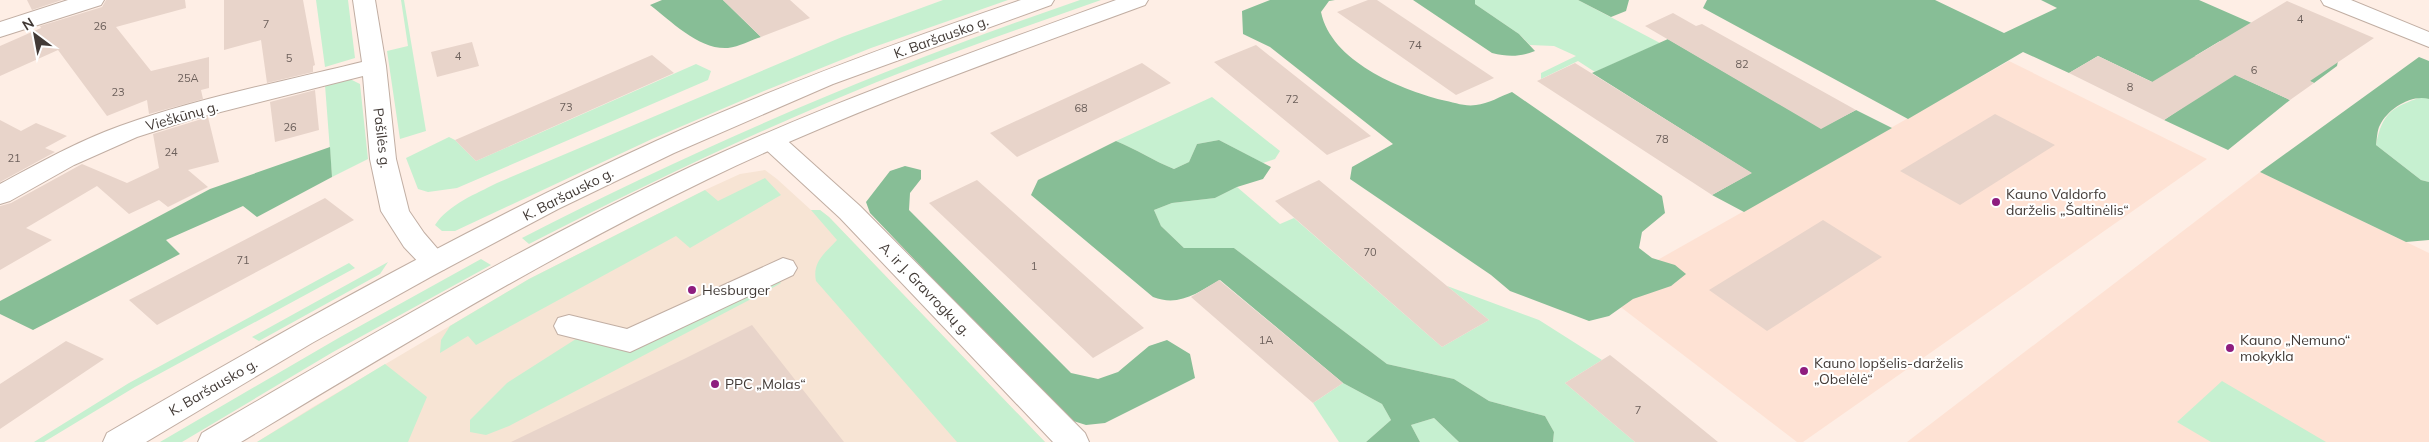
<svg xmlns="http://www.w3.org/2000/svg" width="2429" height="442" font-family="Mulish,sans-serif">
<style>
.commercial{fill:#f7e4d4}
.built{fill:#fee2d4}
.green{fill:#c6f0d0}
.forest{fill:#87be96}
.building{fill:#e8d4ca}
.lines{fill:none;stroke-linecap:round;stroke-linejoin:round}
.minor-casing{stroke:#c1aea3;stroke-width:2}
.major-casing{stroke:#c1aea3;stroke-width:2}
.minor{fill:#fff;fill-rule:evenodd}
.major{fill:#fff;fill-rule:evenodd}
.poi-dot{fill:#8e1d7f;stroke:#fff;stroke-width:2}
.labels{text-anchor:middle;stroke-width:4;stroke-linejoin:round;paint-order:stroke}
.number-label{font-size:11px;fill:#6c605b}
.street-label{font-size:14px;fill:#423a36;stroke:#fff}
.poi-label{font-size:14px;fill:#423a36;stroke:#fff;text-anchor:start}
</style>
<rect width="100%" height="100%" fill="#feeee5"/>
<path class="commercial" d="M 765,170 L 777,179 L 811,210 L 820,210 L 829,217 L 1045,442 L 257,442 L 313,407 L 529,279 L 705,190 L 740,174 Z"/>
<path class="built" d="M 2009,61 L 2207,159 L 1803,442 L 1797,442 L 1601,292 Z
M 2260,172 L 2429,253 L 2429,442 L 1907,442 Z"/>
<path class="green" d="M 316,0 L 348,0 L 355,58 L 325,67 Z
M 401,0 L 404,0 L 426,131 L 400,139 L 387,51 L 408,46 Z
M 943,0 L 1008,0 L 871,48 L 764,91 L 652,139 L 455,231 L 442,231 L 435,225 C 449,204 476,194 497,183 L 842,37 Z
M 1080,0 L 1101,0 C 1010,32 918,64 829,102 C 727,145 627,194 529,244 L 522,238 C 702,145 888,66 1080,0 Z
M 1475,0 L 1578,0 L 1660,43 L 1595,72 L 1578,61 L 1541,79 L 1541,73 L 1576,56 L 1554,46 L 1530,45 L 1519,34 L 1475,4 Z
M 696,64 L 711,71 L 708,80 L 457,188 L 428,192 L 418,189 L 406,158 L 449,137 L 455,140 L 476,161 Z
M 350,79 L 360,84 L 368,159 L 332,177 L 325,85 Z
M 1212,97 L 1280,151 L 1275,159 L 1263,163 L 1219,140 L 1197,144 L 1189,162 L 1174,169 C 1154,161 1136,149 1116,141 Z
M 2422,97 L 2429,99 L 2429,182 L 2421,180 L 2376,145 C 2382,113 2392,107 2422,97 Z
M 765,178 L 781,195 L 690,248 L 676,236 L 476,345 L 468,336 L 440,353 L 441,340 L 450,326 L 529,279 L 705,190 L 718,201 Z
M 1237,187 L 1280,224 L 1294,218 L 1442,347 L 1489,320 L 1447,286 L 1539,320 L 1602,360 L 1565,383 L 1635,442 L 1553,442 L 1554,432 L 1545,416 L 1489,401 L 1454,379 L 1387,364 L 1234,248 L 1184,248 L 1161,226 L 1154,210 L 1172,203 L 1215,198 Z
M 811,210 L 820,210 L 829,217 L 1045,442 L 957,442 L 816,281 C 812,262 825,253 837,240 Z
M 481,259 L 491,265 L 333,352 L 182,442 L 160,442 L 342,336 Z
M 388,262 L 380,274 L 259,341 L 252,337 Z
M 349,263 L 355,268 L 135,387 L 44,442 L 34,442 L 129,383 Z
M 777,278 L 781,283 L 774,287 L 509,426 L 486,435 L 470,432 L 470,420 L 507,383 L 579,337 L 630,348 Z
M 385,364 L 427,397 L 408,442 L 257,442 Z
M 2222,381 L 2326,442 L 2211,442 L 2177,422 Z
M 1343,383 L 1382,404 L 1391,420 L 1366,442 L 1339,442 L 1313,403 Z
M 1434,418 L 1459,442 L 1420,442 L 1411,425 Z"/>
<path class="forest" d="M 662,0 L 723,0 L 761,37 C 751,40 739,47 728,48 C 699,50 671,21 650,5 Z
M 1270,0 L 1335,0 L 1329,1 L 1321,12 C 1331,61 1399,89 1442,100 C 1453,102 1465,107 1476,105 C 1488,104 1501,96 1512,92 L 1662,196 L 1665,213 L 1642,232 L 1639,248 L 1652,258 L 1675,265 L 1686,274 L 1671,286 L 1633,299 L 1609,316 L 1589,321 L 1510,291 L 1491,275 L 1350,179 L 1352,167 L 1393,144 L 1270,47 L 1243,34 L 1242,11 Z
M 1413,0 L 1475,0 L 1475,4 L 1519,34 L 1535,51 C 1520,57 1508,57 1492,53 Z
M 1578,0 L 1629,0 L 1626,11 L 1611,17 Z
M 1707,0 L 1935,0 L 2004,33 L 2057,8 L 2041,0 L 2199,0 L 2338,61 L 2337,66 L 2314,83 L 2220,41 L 2195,56 L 2290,100 L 2228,150 L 2164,120 L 2192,101 L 2098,56 L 2069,73 L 2023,52 L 1908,119 L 1703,8 Z
M 1668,39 L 1821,128 L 1856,110 L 1892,128 L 1744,212 L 1712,195 L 1751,173 L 1592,73 Z
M 2419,57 L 2429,61 L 2429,99 C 2411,94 2388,109 2380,125 C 2377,130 2377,139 2376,145 L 2421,180 L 2429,182 L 2429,240 L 2406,242 L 2260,172 Z
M 1219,140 L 1271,167 L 1263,179 L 1237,187 L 1215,198 L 1172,203 L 1154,210 L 1161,226 L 1184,248 L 1234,248 L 1387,364 L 1454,379 L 1489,401 L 1545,416 L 1554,432 L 1553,442 L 1459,442 L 1434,418 L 1411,425 L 1420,442 L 1366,442 L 1391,420 L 1382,404 L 1343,383 L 1220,280 C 1197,293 1179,307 1153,297 L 1031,195 L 1038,180 L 1116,141 C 1136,149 1154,161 1174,169 L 1189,162 L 1197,144 Z
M 330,147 L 332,177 L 257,217 L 243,206 L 166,240 L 180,254 L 33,330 L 0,314 L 0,301 L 210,189 Z
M 905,166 L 921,170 L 921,179 L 910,193 L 909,210 L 1071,373 L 1098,379 L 1118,372 L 1149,346 L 1167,340 L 1190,354 L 1195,378 L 1105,423 L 1086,425 L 1067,419 L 870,213 L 866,202 L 890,171 Z"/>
<path class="building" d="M 27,0 L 62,0 L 32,10 Z
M 106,0 L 185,0 L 186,8 L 116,27 L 151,71 L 209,57 L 209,88 L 201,90 L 203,99 L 149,114 L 147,100 L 107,116 L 58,50 L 0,76 L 0,46 L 41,28 L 40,26 L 102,7 Z
M 224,0 L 303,0 L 315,65 L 313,66 L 313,72 L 267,83 L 261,40 L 224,50 Z
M 723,0 L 790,0 L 810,18 L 761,37 Z
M 1368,0 L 1377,0 L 1494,78 L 1456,95 L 1337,12 Z
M 2287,1 L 2374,38 L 2310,81 L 2314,83 L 2290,100 L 2235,75 L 2164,120 L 2069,73 L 2098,56 L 2152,82 Z
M 1673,13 L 1696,26 L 1702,24 L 1856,110 L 1821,129 L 1645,26 Z
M 472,42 L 479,66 L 437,77 L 431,52 Z
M 1256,45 L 1371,136 L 1327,155 L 1214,62 Z
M 652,55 L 674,73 L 476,161 L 455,140 Z
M 1142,63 L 1171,83 L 1017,157 L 990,133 Z
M 1575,63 L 1752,173 L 1712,195 L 1537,81 Z
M 315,90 L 319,130 L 275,142 L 270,102 Z
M 1995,114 L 2055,145 L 1960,205 L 1900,171 Z
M 208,117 L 219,162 L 188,170 L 208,187 L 168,207 L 159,200 L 129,214 L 97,186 L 26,228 L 52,240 L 0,270 L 0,206 L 11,203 L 82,164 L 127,183 L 159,168 L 153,134 Z
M 0,120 L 21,131 L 36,123 L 67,136 L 45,148 L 55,152 L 0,182 Z
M 977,180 L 1144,328 L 1093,358 L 929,203 Z
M 1319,180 L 1447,286 L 1489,320 L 1442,347 L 1275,201 Z
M 325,198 L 354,220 L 157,325 L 129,300 Z
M 1823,220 L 1882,257 L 1767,331 L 1709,290 Z
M 1219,280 L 1343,383 L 1313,403 L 1191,297 Z
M 752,325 L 844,442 L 511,442 L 684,359 Z
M 66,341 L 104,359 L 0,429 L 0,384 Z
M 1610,355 L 1653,389 L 1718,442 L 1635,442 L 1565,383 Z"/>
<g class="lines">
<g class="minor-casing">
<path id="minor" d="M 68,0 L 104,0 L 101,5 L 0,37 L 0,22 Z
M 353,0 L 375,0 L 386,66 L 396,159 L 409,211 L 424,233 L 449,262 L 445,269 L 435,272 L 425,269 L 404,247 L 381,211 L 370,159 L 363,76 L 193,119 L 137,137 L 74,165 L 10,201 L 0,204 L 0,184 C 39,163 78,141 120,126 C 198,98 281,82 362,62 Z
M 2321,0 L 2351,0 L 2429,32 L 2429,47 L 2324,5 Z
M 772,133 L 781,135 L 860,206 L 1085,433 L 1089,442 L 1053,442 L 840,218 L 763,147 L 759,141 L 763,135 Z
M 783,258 L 793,261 L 797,268 L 793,275 L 630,352 L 558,334 L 554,326 L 558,318 L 569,315 L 627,329 Z"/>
</g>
<g class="major-casing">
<path id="major" d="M 1021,0 L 1054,0 L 1051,5 L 833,84 L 674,153 L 558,209 L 434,275 L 312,343 L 146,442 L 103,442 L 107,433 C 286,329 467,227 656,141 C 775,87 898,42 1021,0 Z
M 1116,0 L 1148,0 L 1145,5 C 998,59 849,111 708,179 C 547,257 394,350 241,442 L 198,442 L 202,433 C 362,340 522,246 690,167 C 828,103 973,52 1116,0 Z"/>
</g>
<use href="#minor" class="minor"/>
<use href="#major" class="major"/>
</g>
<g class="poi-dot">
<circle cx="1996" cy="202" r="5"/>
<circle cx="692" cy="290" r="5"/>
<circle cx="2230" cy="348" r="5"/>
<circle cx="1804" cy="371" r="5"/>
<circle cx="715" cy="384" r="5"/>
</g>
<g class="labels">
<g class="number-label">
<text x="2300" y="23">4</text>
<text x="266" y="28">7</text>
<text x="100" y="30">26</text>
<text x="1415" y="49">74</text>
<text x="458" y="60">4</text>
<text x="289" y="62">5</text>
<text x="1742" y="68">82</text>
<text x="2254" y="74">6</text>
<text x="188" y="82">25A</text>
<text x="2130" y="91">8</text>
<text x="118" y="96">23</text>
<text x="1292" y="103">72</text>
<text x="566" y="111">73</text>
<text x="1081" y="112">68</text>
<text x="290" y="131">26</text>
<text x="1662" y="143">78</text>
<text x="171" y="156">24</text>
<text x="14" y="162">21</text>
<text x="1370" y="256">70</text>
<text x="243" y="264">71</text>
<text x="1034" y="270">1</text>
<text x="1266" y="344">1A</text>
<text x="1638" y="414">7</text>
</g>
<g class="street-label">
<text transform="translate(941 37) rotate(-20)" y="5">K. Baršausko g.</text>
<text transform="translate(182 116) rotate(-16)" y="5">Vieškūnų g.</text>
<text transform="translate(382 138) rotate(83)" y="5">Pašilės g.</text>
<text transform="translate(568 194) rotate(-27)" y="5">K. Baršausko g.</text>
<text transform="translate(925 289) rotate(46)" y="5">A. ir J. Gravrogkų g.</text>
<text transform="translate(213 387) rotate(-30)" y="5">K. Baršausko g.</text>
</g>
<g class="poi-label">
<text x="2006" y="199">Kauno Valdorfo<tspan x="2006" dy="16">darželis „Šaltinėlis“</tspan></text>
<text x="702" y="295">Hesburger</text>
<text x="2240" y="345">Kauno „Nemuno“<tspan x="2240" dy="16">mokykla</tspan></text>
<text x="1814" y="368">Kauno lopšelis-darželis<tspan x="1814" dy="16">„Obelėlė“</tspan></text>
<text x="725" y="389">PPC „Molas“</text>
</g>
</g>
<g transform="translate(35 35) rotate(328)" stroke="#ffffff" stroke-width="4" paint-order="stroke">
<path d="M0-4L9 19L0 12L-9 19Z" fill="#423a36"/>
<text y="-8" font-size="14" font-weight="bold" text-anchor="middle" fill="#423a36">N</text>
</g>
</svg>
